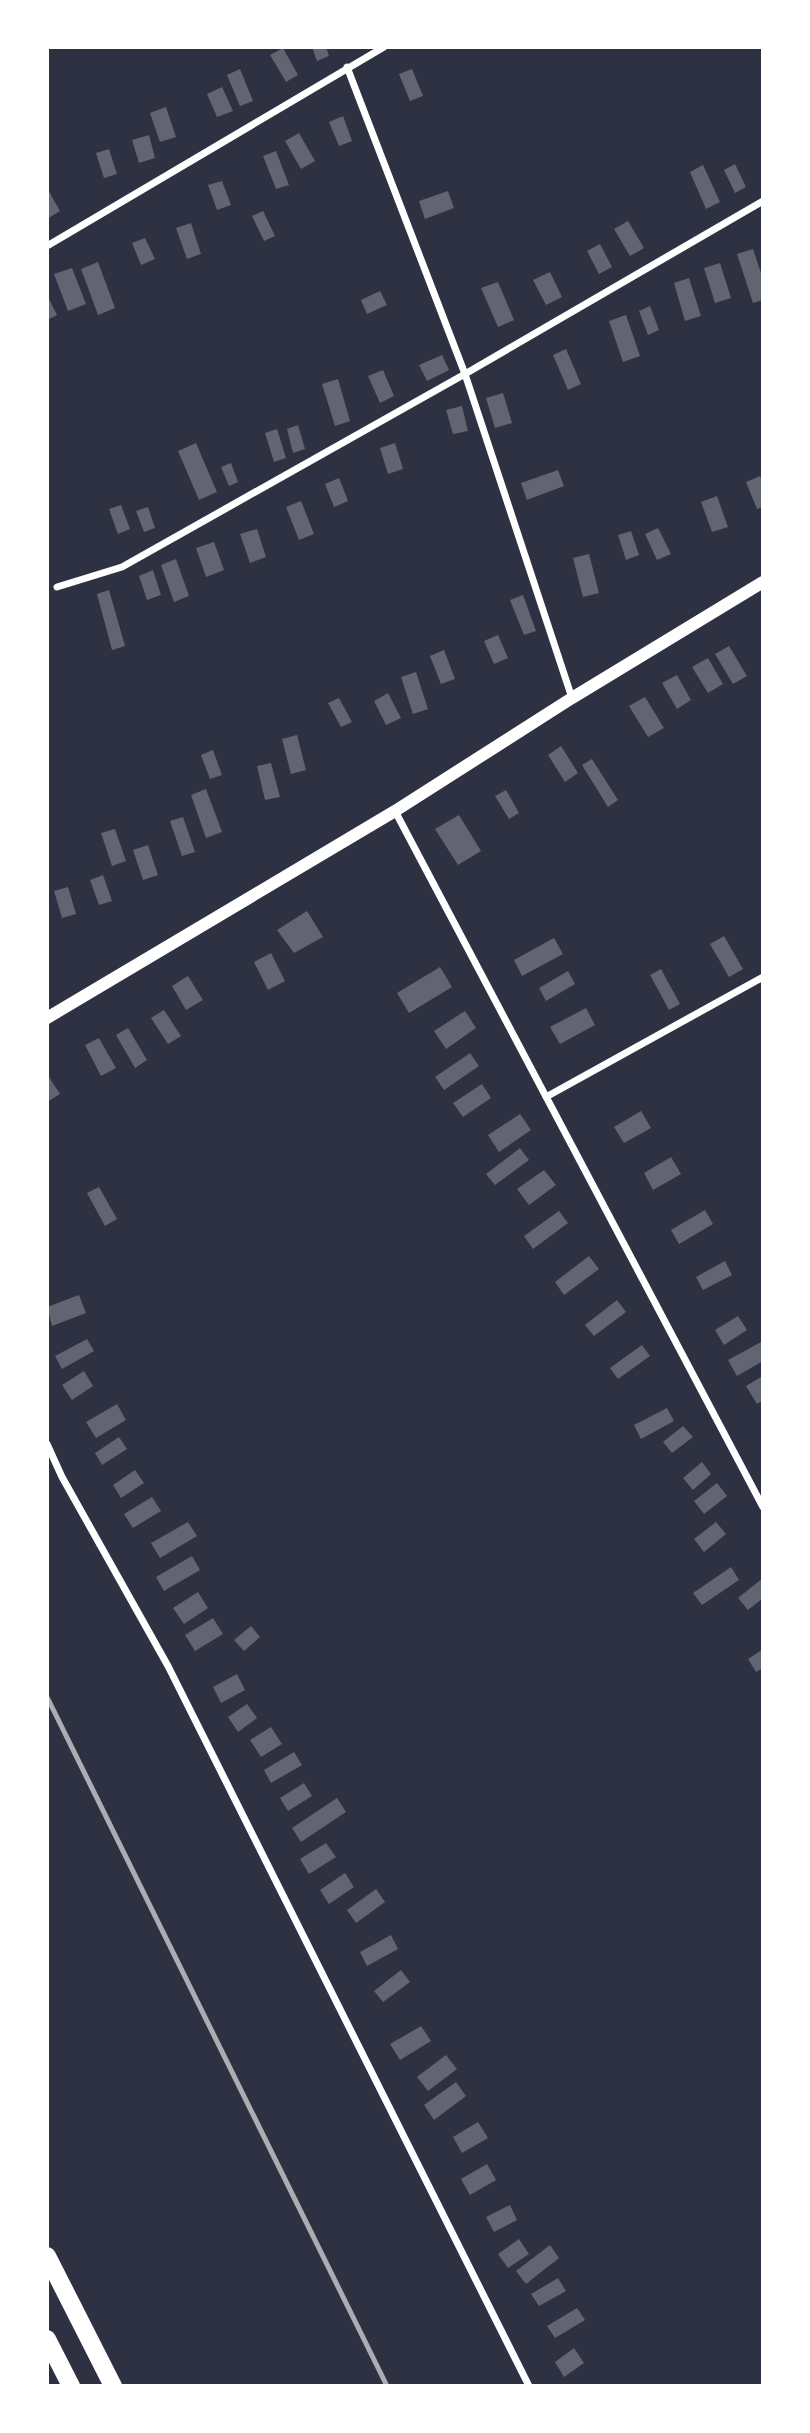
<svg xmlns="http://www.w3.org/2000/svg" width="810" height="2433" font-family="'Sofia Sans Condensed',sans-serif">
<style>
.building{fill:#626471}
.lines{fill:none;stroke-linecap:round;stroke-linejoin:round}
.minor{stroke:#fff;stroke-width:7}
.tertiary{stroke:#fff;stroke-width:12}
.primary{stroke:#fff;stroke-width:18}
.rail{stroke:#abadb3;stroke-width:5}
</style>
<rect width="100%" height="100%" fill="#2d3142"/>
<path class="building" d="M 312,47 L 326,47 L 329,56 L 317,61 Z
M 283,48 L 298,75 L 286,82 L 270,55 Z
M 240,69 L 253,101 L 240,106 L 227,75 Z
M 412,69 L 423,96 L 410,101 L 399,74 Z
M 222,87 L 233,111 L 217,117 L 207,94 Z
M 166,107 L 176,137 L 160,142 L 150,113 Z
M 343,116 L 352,141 L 339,146 L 329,122 Z
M 299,133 L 315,161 L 301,169 L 285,141 Z
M 149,135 L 155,158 L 139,163 L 132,140 Z
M 109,149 L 117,174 L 104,178 L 96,153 Z
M 276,151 L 289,185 L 276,189 L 263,156 Z
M 735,164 L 746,187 L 735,193 L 724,170 Z
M 703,165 L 720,202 L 706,209 L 690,172 Z
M 222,181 L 231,205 L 217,210 L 208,185 Z
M 47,188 L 60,211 L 47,219 Z
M 448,191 L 454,208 L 425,219 L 419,201 Z
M 263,211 L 275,236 L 264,241 L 252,216 Z
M 628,221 L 644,248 L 630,256 L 614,229 Z
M 191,223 L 201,254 L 187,259 L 176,228 Z
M 145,238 L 155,259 L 141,265 L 132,243 Z
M 600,244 L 612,267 L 599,274 L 587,251 Z
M 753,249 L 763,279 L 763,300 L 753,303 L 737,254 Z
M 98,262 L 115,308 L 98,315 L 81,269 Z
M 720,263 L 731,298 L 715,303 L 704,268 Z
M 72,268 L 86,304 L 68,311 L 54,274 Z
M 550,272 L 562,297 L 546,305 L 533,280 Z
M 689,278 L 701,316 L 685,321 L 674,283 Z
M 498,282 L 514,320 L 498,327 L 481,288 Z
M 380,291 L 387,305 L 367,314 L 361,300 Z
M 47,295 L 57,315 L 47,320 Z
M 650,306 L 659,330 L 648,335 L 639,311 Z
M 626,315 L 640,356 L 623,362 L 609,321 Z
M 566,349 L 581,384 L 568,390 L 553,355 Z
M 442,355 L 449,370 L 427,381 L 419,365 Z
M 383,370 L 394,396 L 380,403 L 368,376 Z
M 338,379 L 350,421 L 335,426 L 322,384 Z
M 503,393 L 512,423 L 495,428 L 486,398 Z
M 462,406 L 468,431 L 453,434 L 446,410 Z
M 298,425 L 305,449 L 293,453 L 287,429 Z
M 277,429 L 286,458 L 274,462 L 265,433 Z
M 196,443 L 217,492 L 199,500 L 178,451 Z
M 395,443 L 403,469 L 388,474 L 380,448 Z
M 231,463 L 238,482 L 229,486 L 221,467 Z
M 558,470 L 564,486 L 527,500 L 521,483 Z
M 760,476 L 763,482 L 763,507 L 757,509 L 746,482 Z
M 339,478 L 348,501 L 334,507 L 325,484 Z
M 717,496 L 728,527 L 712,532 L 701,502 Z
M 301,501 L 314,534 L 299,540 L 286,507 Z
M 121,505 L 130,529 L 118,534 L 109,509 Z
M 148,507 L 155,528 L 144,532 L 136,511 Z
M 658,528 L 671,554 L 657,560 L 645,534 Z
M 257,529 L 266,557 L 250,563 L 240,534 Z
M 631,531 L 639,555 L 626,560 L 618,535 Z
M 214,542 L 224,570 L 206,577 L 196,548 Z
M 589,554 L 599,593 L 583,597 L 573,558 Z
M 176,559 L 189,596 L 174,602 L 161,565 Z
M 153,570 L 161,595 L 147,600 L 139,576 Z
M 109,590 L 125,646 L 112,650 L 97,594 Z
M 523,595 L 536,631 L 524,635 L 510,600 Z
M 498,635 L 508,658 L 494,664 L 484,641 Z
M 729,646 L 747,676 L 733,684 L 715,654 Z
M 444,650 L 455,679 L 441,684 L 430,656 Z
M 708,658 L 723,684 L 708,693 L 692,667 Z
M 416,672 L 428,709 L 413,714 L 401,677 Z
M 677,675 L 691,700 L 677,709 L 662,683 Z
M 388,693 L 401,718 L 386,725 L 374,701 Z
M 645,697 L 664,728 L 648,737 L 629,706 Z
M 339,698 L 352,722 L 341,727 L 328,703 Z
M 297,735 L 306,770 L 291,774 L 282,739 Z
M 561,746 L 578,773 L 565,782 L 548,755 Z
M 213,750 L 222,775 L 210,779 L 201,755 Z
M 592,759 L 618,800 L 608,807 L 582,765 Z
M 271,763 L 280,797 L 265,800 L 257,766 Z
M 206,789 L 222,832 L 206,838 L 191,795 Z
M 506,790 L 519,813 L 509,819 L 495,796 Z
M 459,815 L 481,851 L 458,865 L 435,829 Z
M 183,817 L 195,852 L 182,856 L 170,821 Z
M 115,829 L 126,861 L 112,866 L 101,833 Z
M 148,845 L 158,875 L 143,880 L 133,850 Z
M 103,875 L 112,901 L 99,905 L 90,880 Z
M 68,887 L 76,914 L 62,918 L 54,891 Z
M 307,911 L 323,937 L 294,953 L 277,930 Z
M 724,936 L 743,969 L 729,977 L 710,944 Z
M 554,938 L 563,954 L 522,976 L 514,960 Z
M 271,953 L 285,981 L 268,990 L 254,962 Z
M 440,967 L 452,987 L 409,1013 L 397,993 Z
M 661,969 L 680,1004 L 669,1010 L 650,975 Z
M 568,971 L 575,984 L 546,1001 L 539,988 Z
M 188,976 L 203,1000 L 186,1010 L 172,986 Z
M 586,1008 L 595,1025 L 560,1044 L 550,1027 Z
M 164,1010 L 181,1036 L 168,1044 L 151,1018 Z
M 465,1011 L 476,1028 L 446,1049 L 434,1031 Z
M 128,1028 L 147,1060 L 135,1068 L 116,1035 Z
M 99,1038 L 116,1068 L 101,1076 L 85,1045 Z
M 470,1053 L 479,1066 L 444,1090 L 435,1077 Z
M 47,1074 L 60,1094 L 47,1102 Z
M 482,1084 L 491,1098 L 463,1117 L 453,1103 Z
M 641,1111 L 651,1128 L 624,1143 L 614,1127 Z
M 520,1114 L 531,1130 L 499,1152 L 488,1135 Z
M 520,1148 L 529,1160 L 495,1185 L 486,1174 Z
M 671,1157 L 681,1174 L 653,1190 L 644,1173 Z
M 544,1170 L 556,1185 L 529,1205 L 517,1189 Z
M 99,1187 L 117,1219 L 105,1226 L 87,1193 Z
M 705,1210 L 713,1224 L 679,1244 L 671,1230 Z
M 559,1211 L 568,1223 L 533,1249 L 524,1236 Z
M 589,1256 L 599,1269 L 564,1295 L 555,1282 Z
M 725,1261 L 732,1275 L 703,1290 L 696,1277 Z
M 79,1295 L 86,1313 L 52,1326 L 47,1307 Z
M 617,1300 L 626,1312 L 594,1336 L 585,1325 Z
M 738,1316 L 747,1330 L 724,1345 L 715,1330 Z
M 87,1339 L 94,1351 L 62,1369 L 55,1356 Z
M 763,1341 L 763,1361 L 737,1376 L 728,1360 Z
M 642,1345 L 650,1356 L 618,1379 L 610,1368 Z
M 84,1371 L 93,1386 L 72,1400 L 62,1385 Z
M 763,1376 L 763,1400 L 757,1404 L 746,1386 Z
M 117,1404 L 126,1420 L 96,1438 L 86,1422 Z
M 667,1408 L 674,1421 L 641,1439 L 634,1425 Z
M 683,1426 L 693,1437 L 672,1453 L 663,1442 Z
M 119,1437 L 127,1449 L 102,1465 L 95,1453 Z
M 702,1462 L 711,1474 L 693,1490 L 683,1478 Z
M 135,1470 L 144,1483 L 121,1498 L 113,1485 Z
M 717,1483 L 727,1496 L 704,1514 L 694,1501 Z
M 152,1497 L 161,1511 L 133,1528 L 124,1514 Z
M 188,1522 L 197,1536 L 160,1558 L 151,1543 Z
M 716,1522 L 726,1534 L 704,1552 L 694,1539 Z
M 192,1556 L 200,1570 L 164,1591 L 156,1577 Z
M 731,1567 L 739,1580 L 702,1605 L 693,1593 Z
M 763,1578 L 763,1598 L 748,1610 L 738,1598 Z
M 198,1592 L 208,1608 L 184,1624 L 173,1608 Z
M 213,1618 L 223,1634 L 195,1651 L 185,1635 Z
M 251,1626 L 260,1637 L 244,1651 L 234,1640 Z
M 763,1649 L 763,1668 L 756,1672 L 748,1659 Z
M 237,1674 L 245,1690 L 221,1703 L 213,1687 Z
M 247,1704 L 257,1718 L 238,1732 L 228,1717 Z
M 271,1727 L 282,1744 L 261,1757 L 250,1740 Z
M 294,1752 L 302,1765 L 271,1783 L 264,1770 Z
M 304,1783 L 312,1796 L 288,1811 L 280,1798 Z
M 337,1798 L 346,1812 L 301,1842 L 292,1828 Z
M 326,1843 L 336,1857 L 309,1874 L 300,1859 Z
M 345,1873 L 354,1887 L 329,1904 L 320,1890 Z
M 376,1889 L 385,1902 L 356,1923 L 347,1910 Z
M 391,1935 L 398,1949 L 367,1966 L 360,1952 Z
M 401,1970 L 410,1982 L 383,2002 L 374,1991 Z
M 421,2026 L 431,2041 L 400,2060 L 390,2044 Z
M 446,2055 L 457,2069 L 428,2091 L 417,2077 Z
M 456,2082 L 466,2096 L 434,2120 L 424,2105 Z
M 478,2122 L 488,2138 L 462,2153 L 453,2137 Z
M 487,2164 L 496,2180 L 470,2195 L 461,2179 Z
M 510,2205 L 517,2220 L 494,2232 L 486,2217 Z
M 519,2239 L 529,2254 L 508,2268 L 498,2254 Z
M 550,2245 L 559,2258 L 526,2284 L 516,2271 Z
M 558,2278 L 566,2291 L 539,2306 L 531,2294 Z
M 577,2308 L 585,2320 L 555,2338 L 547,2326 Z
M 574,2348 L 584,2363 L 564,2377 L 555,2362 Z"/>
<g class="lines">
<path class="minor" d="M 347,67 L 465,374 L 572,698
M 47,246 L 384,47
M 57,587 L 122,567 L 465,374 L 763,201
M 395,811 L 763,1507
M 546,1097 L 763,977
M 47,1444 L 62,1477 L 168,1666 L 529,2386"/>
<path class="tertiary" d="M 47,1018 L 395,811 L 572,698 L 763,582"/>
<path class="primary" d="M 47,2256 L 113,2386
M 47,2339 L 71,2386"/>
<path class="rail" d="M 47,1697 L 387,2386"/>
</g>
<rect width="810" height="2433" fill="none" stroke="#ffffff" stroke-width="98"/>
</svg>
